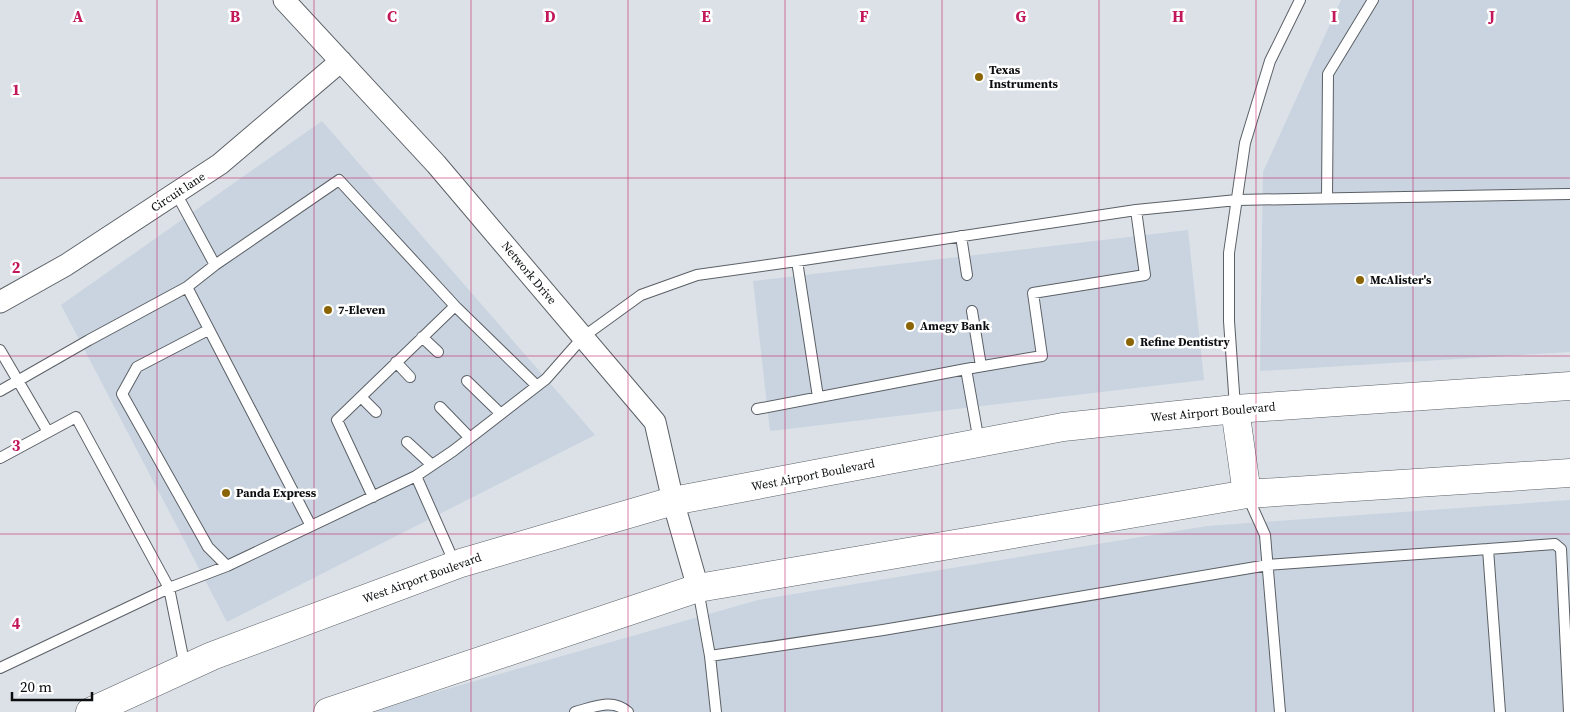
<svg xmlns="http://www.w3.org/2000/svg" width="1570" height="712" font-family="'Source Serif 4',serif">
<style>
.built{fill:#c9d4e0}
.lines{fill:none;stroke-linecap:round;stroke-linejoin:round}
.service-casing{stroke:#5b6066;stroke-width:12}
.minor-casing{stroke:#5b6066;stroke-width:23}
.secondary-casing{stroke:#5b6066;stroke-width:29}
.service{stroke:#fff;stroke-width:10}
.minor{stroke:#fff;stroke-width:21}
.secondary{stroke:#fff;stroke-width:28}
.grid{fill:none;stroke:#c2185b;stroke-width:1;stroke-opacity:0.55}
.poi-dot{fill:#8b6505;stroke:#fff;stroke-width:2}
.labels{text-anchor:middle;stroke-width:5;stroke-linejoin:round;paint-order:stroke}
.poi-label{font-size:12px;font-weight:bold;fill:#0c0e10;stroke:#fff;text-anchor:start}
.street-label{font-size:12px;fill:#0c0e10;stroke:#fff}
.grid-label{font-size:16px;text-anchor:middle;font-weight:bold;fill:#c2185b;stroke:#fff;stroke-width:5;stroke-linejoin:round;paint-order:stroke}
</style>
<rect width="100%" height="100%" fill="#dbe1e7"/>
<path class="built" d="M 1341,0 L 1570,0 L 1570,352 L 1260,371 L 1263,172 Z
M 322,121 L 595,435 L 227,622 L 61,305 Z
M 1188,230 L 1204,380 L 770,431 L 753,281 Z
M 1570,500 L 1570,712 L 371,712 L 384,707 L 758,600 L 1207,526 Z"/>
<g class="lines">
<g class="service-casing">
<path id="service" d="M 176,193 L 215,265 L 187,287 L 311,526
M 1327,198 L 1328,74 L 1373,0
M 961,236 L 967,275
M 797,261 L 818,397
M 215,265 L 339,180 L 455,306 L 537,386
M 972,311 L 981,366
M 208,330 L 137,367 L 122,394 L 208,547 L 227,566
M 422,337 L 438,352
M 0,350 L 48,432
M 396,362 L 410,377
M 966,369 L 1042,356 L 1033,293 L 1145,275 L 1136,210
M 467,381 L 501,414
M 0,391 L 89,340 L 187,287
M 361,397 L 376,412
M 440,407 L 470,438
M 1235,407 L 1229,321 L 1229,253 L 1245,143 L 1270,61 L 1300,0
M 757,409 L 966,369 L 979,442
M 407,442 L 432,465
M 0,458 L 76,417 L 169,588 L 185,667
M 416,476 L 455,564
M 1247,495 L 1265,535 L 1280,712
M 373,497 L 337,420 L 455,306
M 1488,549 L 1555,544 L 1561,549 L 1569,712
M 698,589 L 710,656 L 716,712
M 710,656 L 883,630 L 1268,565 L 1488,549 L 1500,712
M 0,668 L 169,588 L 227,566 L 416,476 L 453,451 L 546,379 L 583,337 L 641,295 L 697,275 L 797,261 L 1136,210 L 1237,200 L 1570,194
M 575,712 C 594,707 612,698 628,712"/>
</g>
<g class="minor-casing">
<path id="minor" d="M 284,0 L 436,164 L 655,422 L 673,501 L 698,588
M 0,302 L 66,265 L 220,164 L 341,61"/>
</g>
<g class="secondary-casing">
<path id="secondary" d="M 1235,409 L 1247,494
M 90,712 L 212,656 L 461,563 L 673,501 L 1063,427 L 1235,409 L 1570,386
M 328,712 L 698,588 L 1247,494 L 1570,473"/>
</g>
<use href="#service" class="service"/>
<use href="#minor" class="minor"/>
<use href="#secondary" class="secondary"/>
</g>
<path class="grid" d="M 157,0 L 157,712M 314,0 L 314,712M 471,0 L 471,712M 628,0 L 628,712M 785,0 L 785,712M 942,0 L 942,712M 1099,0 L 1099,712M 1256,0 L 1256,712M 1413,0 L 1413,712M 0,178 L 1570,178M 0,356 L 1570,356M 0,534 L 1570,534"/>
<g class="poi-dot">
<circle cx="979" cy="77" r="5"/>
<circle cx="1360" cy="280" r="5"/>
<circle cx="328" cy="310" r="5"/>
<circle cx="910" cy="326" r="5"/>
<circle cx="1130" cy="342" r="5"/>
<circle cx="226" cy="493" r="5"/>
</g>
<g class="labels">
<g class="poi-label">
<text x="989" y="74">Texas<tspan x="989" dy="14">Instruments</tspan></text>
<text x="1370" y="284">McAlister's</text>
<text x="338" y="314">7-Eleven</text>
<text x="920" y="330">Amegy Bank</text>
<text x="1140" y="346">Refine Dentistry</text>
<text x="236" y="497">Panda Express</text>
</g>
<g class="street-label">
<text transform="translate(178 192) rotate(-33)" y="4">Circuit lane</text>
<text transform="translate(529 273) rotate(50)" y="4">Network Drive</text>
<text transform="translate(1213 412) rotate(-5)" y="4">West Airport Boulevard</text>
<text transform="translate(813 475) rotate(-11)" y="4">West Airport Boulevard</text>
<text transform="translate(422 578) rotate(-20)" y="4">West Airport Boulevard</text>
</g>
</g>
<g class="grid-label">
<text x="78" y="22">A</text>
<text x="235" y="22">B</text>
<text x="392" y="22">C</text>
<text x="550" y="22">D</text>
<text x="706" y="22">E</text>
<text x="864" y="22">F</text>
<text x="1021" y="22">G</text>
<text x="1178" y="22">H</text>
<text x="1334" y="22">I</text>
<text x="1492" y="22">J</text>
<text x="16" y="95">1</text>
<text x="16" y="273">2</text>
<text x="16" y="451">3</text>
<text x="16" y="629">4</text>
</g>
<path d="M12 692v8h80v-8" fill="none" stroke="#0c0e10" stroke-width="2.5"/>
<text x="20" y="692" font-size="15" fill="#0c0e10" stroke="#ffffff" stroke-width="4" paint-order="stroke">20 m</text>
</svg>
